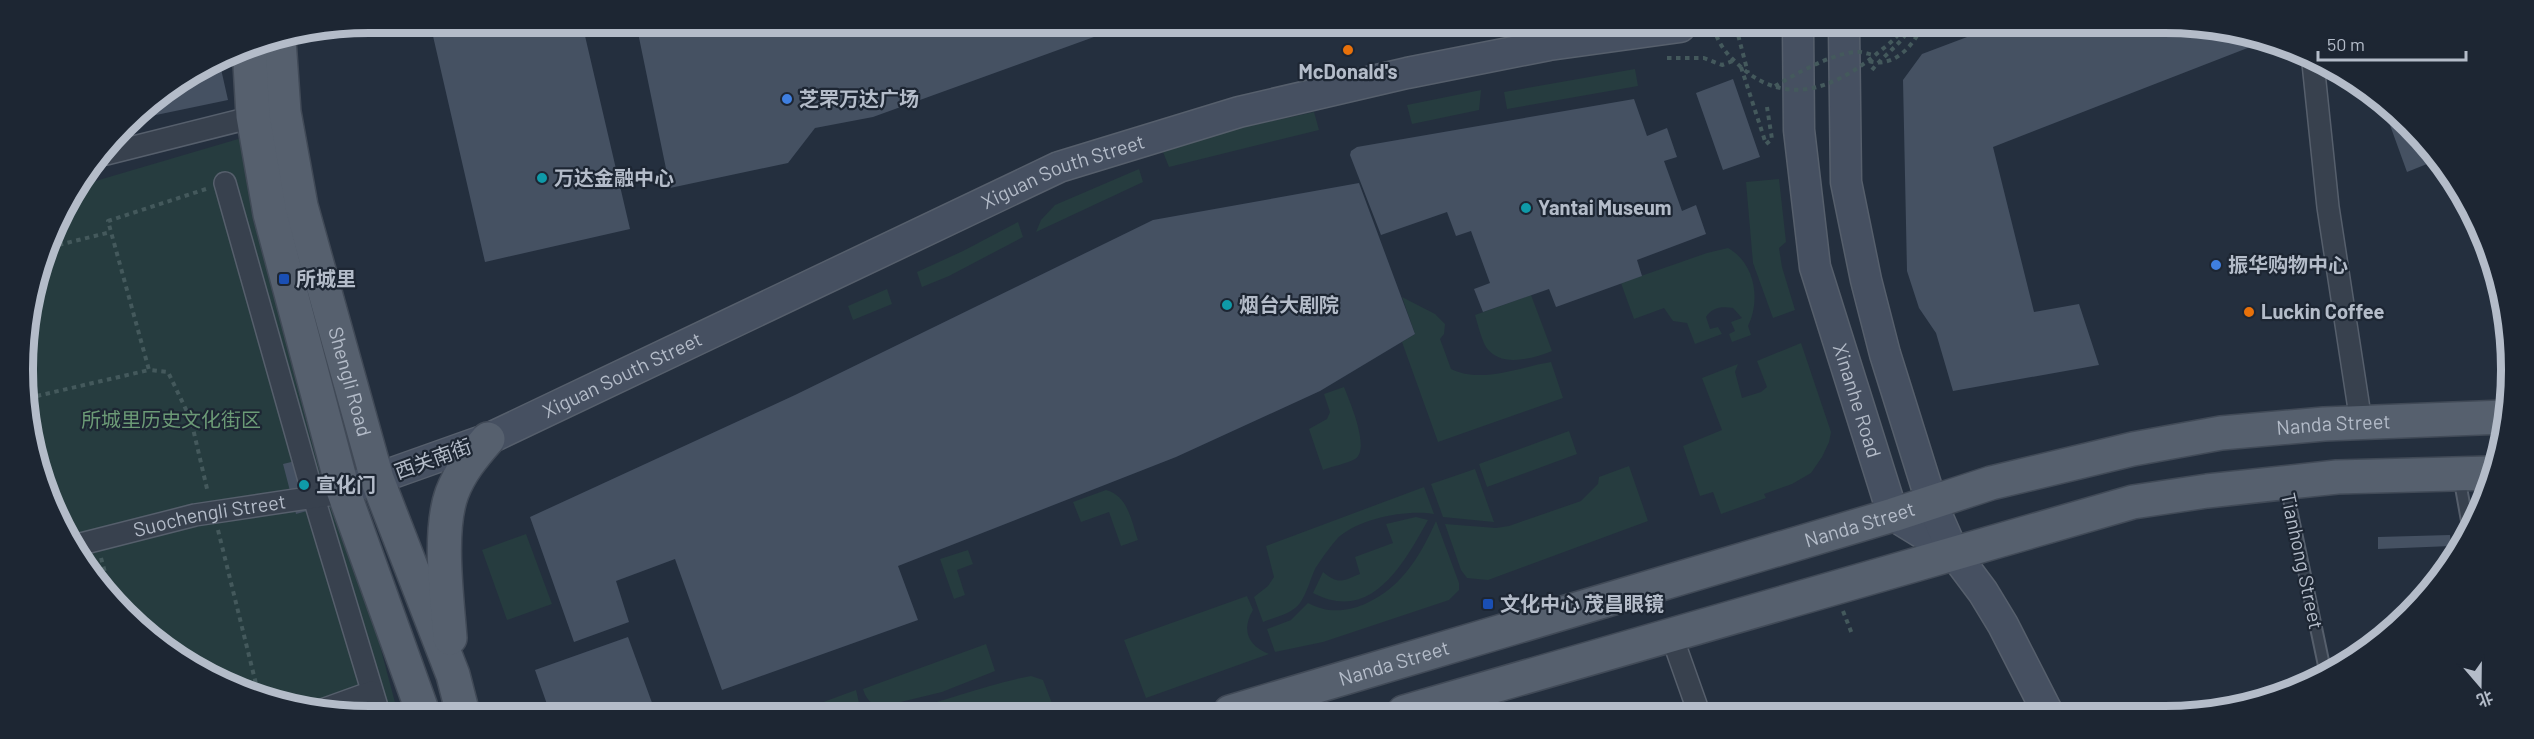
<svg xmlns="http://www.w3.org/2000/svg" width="2534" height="739" font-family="Barlow,'Noto Sans SC',sans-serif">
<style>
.green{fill:#263c3f}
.building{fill:#455162}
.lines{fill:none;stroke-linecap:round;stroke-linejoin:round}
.lane-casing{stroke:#565f6c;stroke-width:14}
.street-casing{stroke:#565f6c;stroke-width:24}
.secondary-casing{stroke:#565f6c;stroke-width:33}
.primary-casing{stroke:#414a57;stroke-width:36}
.path{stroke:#44595c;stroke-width:4;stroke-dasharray:4.5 4.5;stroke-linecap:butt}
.lane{stroke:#38414e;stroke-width:10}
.street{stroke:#38414e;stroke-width:21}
.secondary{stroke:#465061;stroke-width:30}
.primary{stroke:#56606e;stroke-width:33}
.path-bridge{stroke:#44595c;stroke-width:4;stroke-dasharray:4.5 4.5;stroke-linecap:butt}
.food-dot{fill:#e8710a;stroke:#1d2633;stroke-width:2}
.shop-dot{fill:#3f7fe0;stroke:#1d2633;stroke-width:2}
.culture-dot{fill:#0f9aa8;stroke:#1d2633;stroke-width:2}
.transit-dot{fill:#1a4fb4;stroke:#1d2633;stroke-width:2}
.labels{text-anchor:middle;stroke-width:4.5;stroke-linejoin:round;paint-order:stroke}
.poi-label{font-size:20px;font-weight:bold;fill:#b4bcc9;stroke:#1d2633;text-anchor:start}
.street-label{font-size:20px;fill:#b4bcc9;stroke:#1d2633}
.park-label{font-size:20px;fill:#6b9a76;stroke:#1d2633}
.rim{fill:none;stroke:#b4bcc9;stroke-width:8}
</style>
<rect width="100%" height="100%" fill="#242f3e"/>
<path class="green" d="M 1635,69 L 1638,86 L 1507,109 L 1504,92 Z
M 1481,90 L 1479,110 L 1412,124 L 1407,105 Z
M 1314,112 L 1319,130 L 1169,167 L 1163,152 L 1239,128 Z
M 245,137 L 397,710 L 302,710 L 177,658 L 94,580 L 34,460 L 23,346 L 58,216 L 82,185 Z
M 1139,169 L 1143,182 L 1036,232 L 1041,220 L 1055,205 Z
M 1779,179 L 1786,242 L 1779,248 L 1782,267 L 1795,310 L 1773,318 L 1753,263 L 1746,182 Z
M 1018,222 L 1023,237 L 949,276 L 922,287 L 917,272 L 963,251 Z
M 1728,248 C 1755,263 1761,300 1748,326 L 1751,335 L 1732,342 L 1729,334 L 1735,331 L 1731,322 L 1742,318 L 1733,308 C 1722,306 1712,307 1706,317 L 1710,329 L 1718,327 L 1722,334 L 1695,344 L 1687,323 L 1673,321 L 1664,308 L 1634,319 L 1621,283 L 1707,253 Z
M 887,289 L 892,304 L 853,320 L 848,306 Z
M 1531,295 L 1552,351 C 1532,359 1500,368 1486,347 C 1481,338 1478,325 1475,315 Z
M 1402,297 L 1435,314 L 1445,324 L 1444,334 L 1440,339 L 1451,369 C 1481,384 1520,367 1551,362 L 1563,398 L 1438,442 L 1402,342 L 1415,334 Z
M 1801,343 L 1831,432 L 1829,442 L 1822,457 L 1811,473 L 1792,484 L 1764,494 L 1766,498 L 1721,514 L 1713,492 L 1700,496 L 1683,446 L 1722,430 L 1702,378 L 1738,364 L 1735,372 L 1742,398 L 1761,392 L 1767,387 L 1757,361 Z
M 1344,387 C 1349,400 1371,449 1355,459 C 1346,464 1333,466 1323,470 L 1309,429 L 1327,419 L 1330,412 L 1324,394 Z
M 1569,431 L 1577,454 L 1487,487 L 1479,464 Z
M 1629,466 L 1648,521 L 1488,580 L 1467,578 L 1461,570 L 1445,524 L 1496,528 L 1509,526 L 1581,501 L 1598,484 L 1599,477 Z
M 1475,469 L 1494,522 L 1443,517 L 1431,484 Z
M 1424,487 L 1434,514 C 1408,509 1361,518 1340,536 C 1334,541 1320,561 1315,569 C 1310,580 1307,593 1300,603 C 1292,614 1275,617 1263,622 L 1254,597 L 1268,586 L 1274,577 L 1266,546 Z
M 1106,490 C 1128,496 1131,520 1138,540 L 1121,546 L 1109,512 L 1081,522 L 1073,502 Z
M 1416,517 L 1428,520 C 1404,563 1372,624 1313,593 L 1323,572 C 1339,585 1342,581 1360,574 L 1355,557 L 1393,543 L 1386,524 Z
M 1436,521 L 1459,583 L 1459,590 L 1449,600 L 1323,642 L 1275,652 L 1267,629 L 1291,620 L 1308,603 C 1325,612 1339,612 1357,607 C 1398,593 1419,559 1436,521 Z
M 526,534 L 552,604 L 507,620 L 482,550 Z
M 968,550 L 973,564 L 957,570 L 965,595 L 954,599 L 940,559 Z
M 1247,596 L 1253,610 C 1241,630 1248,646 1269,654 L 1146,698 L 1124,640 Z
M 986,644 L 995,671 L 942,692 L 880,707 C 870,703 866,699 863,689 Z
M 1031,676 L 1043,680 L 1055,711 L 903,711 C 946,701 987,684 1031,676 Z
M 856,690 L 859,703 L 865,711 L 799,711 Z"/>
<path class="building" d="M 430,23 L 582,23 L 630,229 L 485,262 Z
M 636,23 L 1127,25 L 873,117 L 815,128 L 788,163 L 670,188 Z
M 1991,28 L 2232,29 L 2263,42 L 1993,147 L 2034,312 L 2079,304 L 2099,365 L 1953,391 L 1936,333 L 1919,308 L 1907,271 L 1903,80 L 1922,54 Z
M 219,60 L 228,100 L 132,120 L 140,109 Z
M 1733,79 L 1760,157 L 1723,170 L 1696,93 Z
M 1634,99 L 1647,136 L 1667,128 L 1677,157 L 1664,161 L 1682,211 L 1696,205 L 1706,234 L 1637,260 L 1642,276 L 1556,307 L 1549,289 L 1483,312 L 1474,289 L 1490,283 L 1471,231 L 1456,236 L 1447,212 L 1381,235 L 1350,155 L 1351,151 L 1357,147 Z
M 2389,113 L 2437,160 L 2407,172 L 2386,114 Z
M 1359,183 L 1415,334 L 1320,391 L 1176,457 L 898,566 L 918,620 L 722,690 L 675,559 L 616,581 L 629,622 L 574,642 L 530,517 L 795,395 L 1153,220 Z
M 312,457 L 325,506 L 296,514 L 283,464 Z
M 2450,535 L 2451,546 L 2378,549 L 2378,537 Z
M 628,637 L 655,711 L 549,710 L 535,670 Z
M 1934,706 L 1936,713 L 1915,713 Z"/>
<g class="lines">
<g class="lane-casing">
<path id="lane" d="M 2459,476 L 2469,532
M 2286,485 L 2326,675"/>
</g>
<g class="street-casing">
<g id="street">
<path d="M 2313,63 L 2328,207 L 2361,422"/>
<path d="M 106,154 L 265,114"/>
<path d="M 225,183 L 314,498 L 378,710"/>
<path id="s1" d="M 77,545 L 195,515 L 328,495"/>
<path d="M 1671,634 L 1699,713"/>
<path d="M 322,710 L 372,692"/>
</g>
</g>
<g class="secondary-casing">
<g id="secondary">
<path id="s2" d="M 1798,28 L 1799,130 L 1815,267 L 1893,515 L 1953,552"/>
<path d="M 1844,28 L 1846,182 L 1866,280 L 1885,354 L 1932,504 L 1953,552 L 1983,592 L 2003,625 L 2048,713"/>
<path id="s3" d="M 353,487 L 488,439 L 1059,167 L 1239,112 L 1407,73 L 1549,45 L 1680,27"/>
</g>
</g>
<g class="primary-casing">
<g id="primary">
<path id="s4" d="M 279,40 L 284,112 L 301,206 L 377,479 L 453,675 L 462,710"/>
<path d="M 249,46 L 253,116 L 270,214 L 343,490 L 422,710"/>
<path d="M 450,638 C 447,597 438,531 452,493 C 460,472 473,456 488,439"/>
<path id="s5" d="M 1230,712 L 1893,515 L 1991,483 L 2133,449 L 2221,433 L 2324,424 L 2505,417"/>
<path d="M 1404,712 L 2133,502 L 2207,491 L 2337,477 L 2491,473"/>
</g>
</g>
<path class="path" d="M 1736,27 L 1748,73
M 1667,58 L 1704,58 L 1722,65 L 1733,61
M 1869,61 C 1892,68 1912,48 1921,28
M 1741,67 L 1766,144 L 1772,139 L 1767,107
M 1872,70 C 1884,55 1900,45 1910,28
M 206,189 L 108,221 L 149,370 L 168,372 L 191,420 L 208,493
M 50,247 L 111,232
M 28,398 L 149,370
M 218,530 L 258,692
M 101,558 L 112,597
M 1843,611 L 1852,634"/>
<use href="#lane" class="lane"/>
<use href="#street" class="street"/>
<use href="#secondary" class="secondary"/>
<use href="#primary" class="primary"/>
<path class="path-bridge" d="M 1714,27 C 1718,46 1729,56 1742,68 C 1786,106 1832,89 1873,57 C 1883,48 1896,40 1903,28
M 1775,86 C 1798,73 1828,55 1855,52 C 1861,51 1868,54 1874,55"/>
</g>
<g class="food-dot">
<circle cx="1348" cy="50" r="6"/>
<circle cx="2249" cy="312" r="6"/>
</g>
<g class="shop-dot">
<circle cx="787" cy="99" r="6"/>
<circle cx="2216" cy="265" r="6"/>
</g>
<g class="culture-dot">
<circle cx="542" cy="178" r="6"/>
<circle cx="1526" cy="208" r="6"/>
<circle cx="1227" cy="305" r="6"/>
<circle cx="304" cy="485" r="6"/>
</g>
<g class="transit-dot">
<rect x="278" y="273" width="12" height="12" rx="3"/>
<rect x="1482" y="598" width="12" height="12" rx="3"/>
</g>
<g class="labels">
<g class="poi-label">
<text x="1348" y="79" text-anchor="middle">McDonald's</text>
<text x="799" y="106">芝罘万达广场</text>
<text x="554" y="185">万达金融中心</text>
<text x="1538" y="215">Yantai Museum</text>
<text x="2228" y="272">振华购物中心</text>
<text x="296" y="286">所城里</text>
<text x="1239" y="312">烟台大剧院</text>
<text x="2261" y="319">Luckin Coffee</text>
<text x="316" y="492">宣化门</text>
<text x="1500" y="611">文化中心 茂昌眼镜</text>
</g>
<g class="street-label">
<text dy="7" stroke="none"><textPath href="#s3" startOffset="778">Xiguan South Street</textPath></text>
<text dy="7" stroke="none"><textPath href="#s3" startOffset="292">Xiguan South Street</textPath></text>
<text dy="7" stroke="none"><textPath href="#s4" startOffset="350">Shengli Road</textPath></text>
<text dy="7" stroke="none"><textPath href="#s2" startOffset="380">Xinanhe Road</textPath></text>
<text dy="7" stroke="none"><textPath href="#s5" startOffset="1143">Nanda Street</textPath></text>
<text transform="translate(433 459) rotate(-20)" y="7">西关南街</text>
<text dy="7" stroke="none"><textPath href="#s1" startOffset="136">Suochengli Street</textPath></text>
<text dy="7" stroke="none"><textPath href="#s5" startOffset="657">Nanda Street</textPath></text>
<text transform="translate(2302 561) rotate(78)" y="7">Tianhong Street</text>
<text dy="7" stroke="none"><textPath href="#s5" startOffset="171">Nanda Street</textPath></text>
</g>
<g class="park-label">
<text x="171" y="427">所城里历史文化街区</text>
</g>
</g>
<path d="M0 0H2534V739H0ZM369 33H2165A336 336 0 0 1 2501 369V370A336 336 0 0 1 2165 706H369A336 336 0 0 1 33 370V369A336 336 0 0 1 369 33Z" fill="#1d2633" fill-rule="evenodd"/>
<path class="rim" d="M369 33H2165A336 336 0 0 1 2501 369V370A336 336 0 0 1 2165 706H369A336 336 0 0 1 33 370V369A336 336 0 0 1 369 33Z"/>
<g transform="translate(2480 685) rotate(160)" stroke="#1d2633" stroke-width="4.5" paint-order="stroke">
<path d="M0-4.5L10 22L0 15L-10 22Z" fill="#b4bcc9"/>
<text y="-9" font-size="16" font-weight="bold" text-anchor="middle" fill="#b4bcc9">北</text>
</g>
<path d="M2318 51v9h148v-9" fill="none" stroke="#b4bcc9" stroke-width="3"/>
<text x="2327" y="51" font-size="18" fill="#b4bcc9" stroke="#1d2633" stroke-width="4.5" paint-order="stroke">50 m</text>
</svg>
